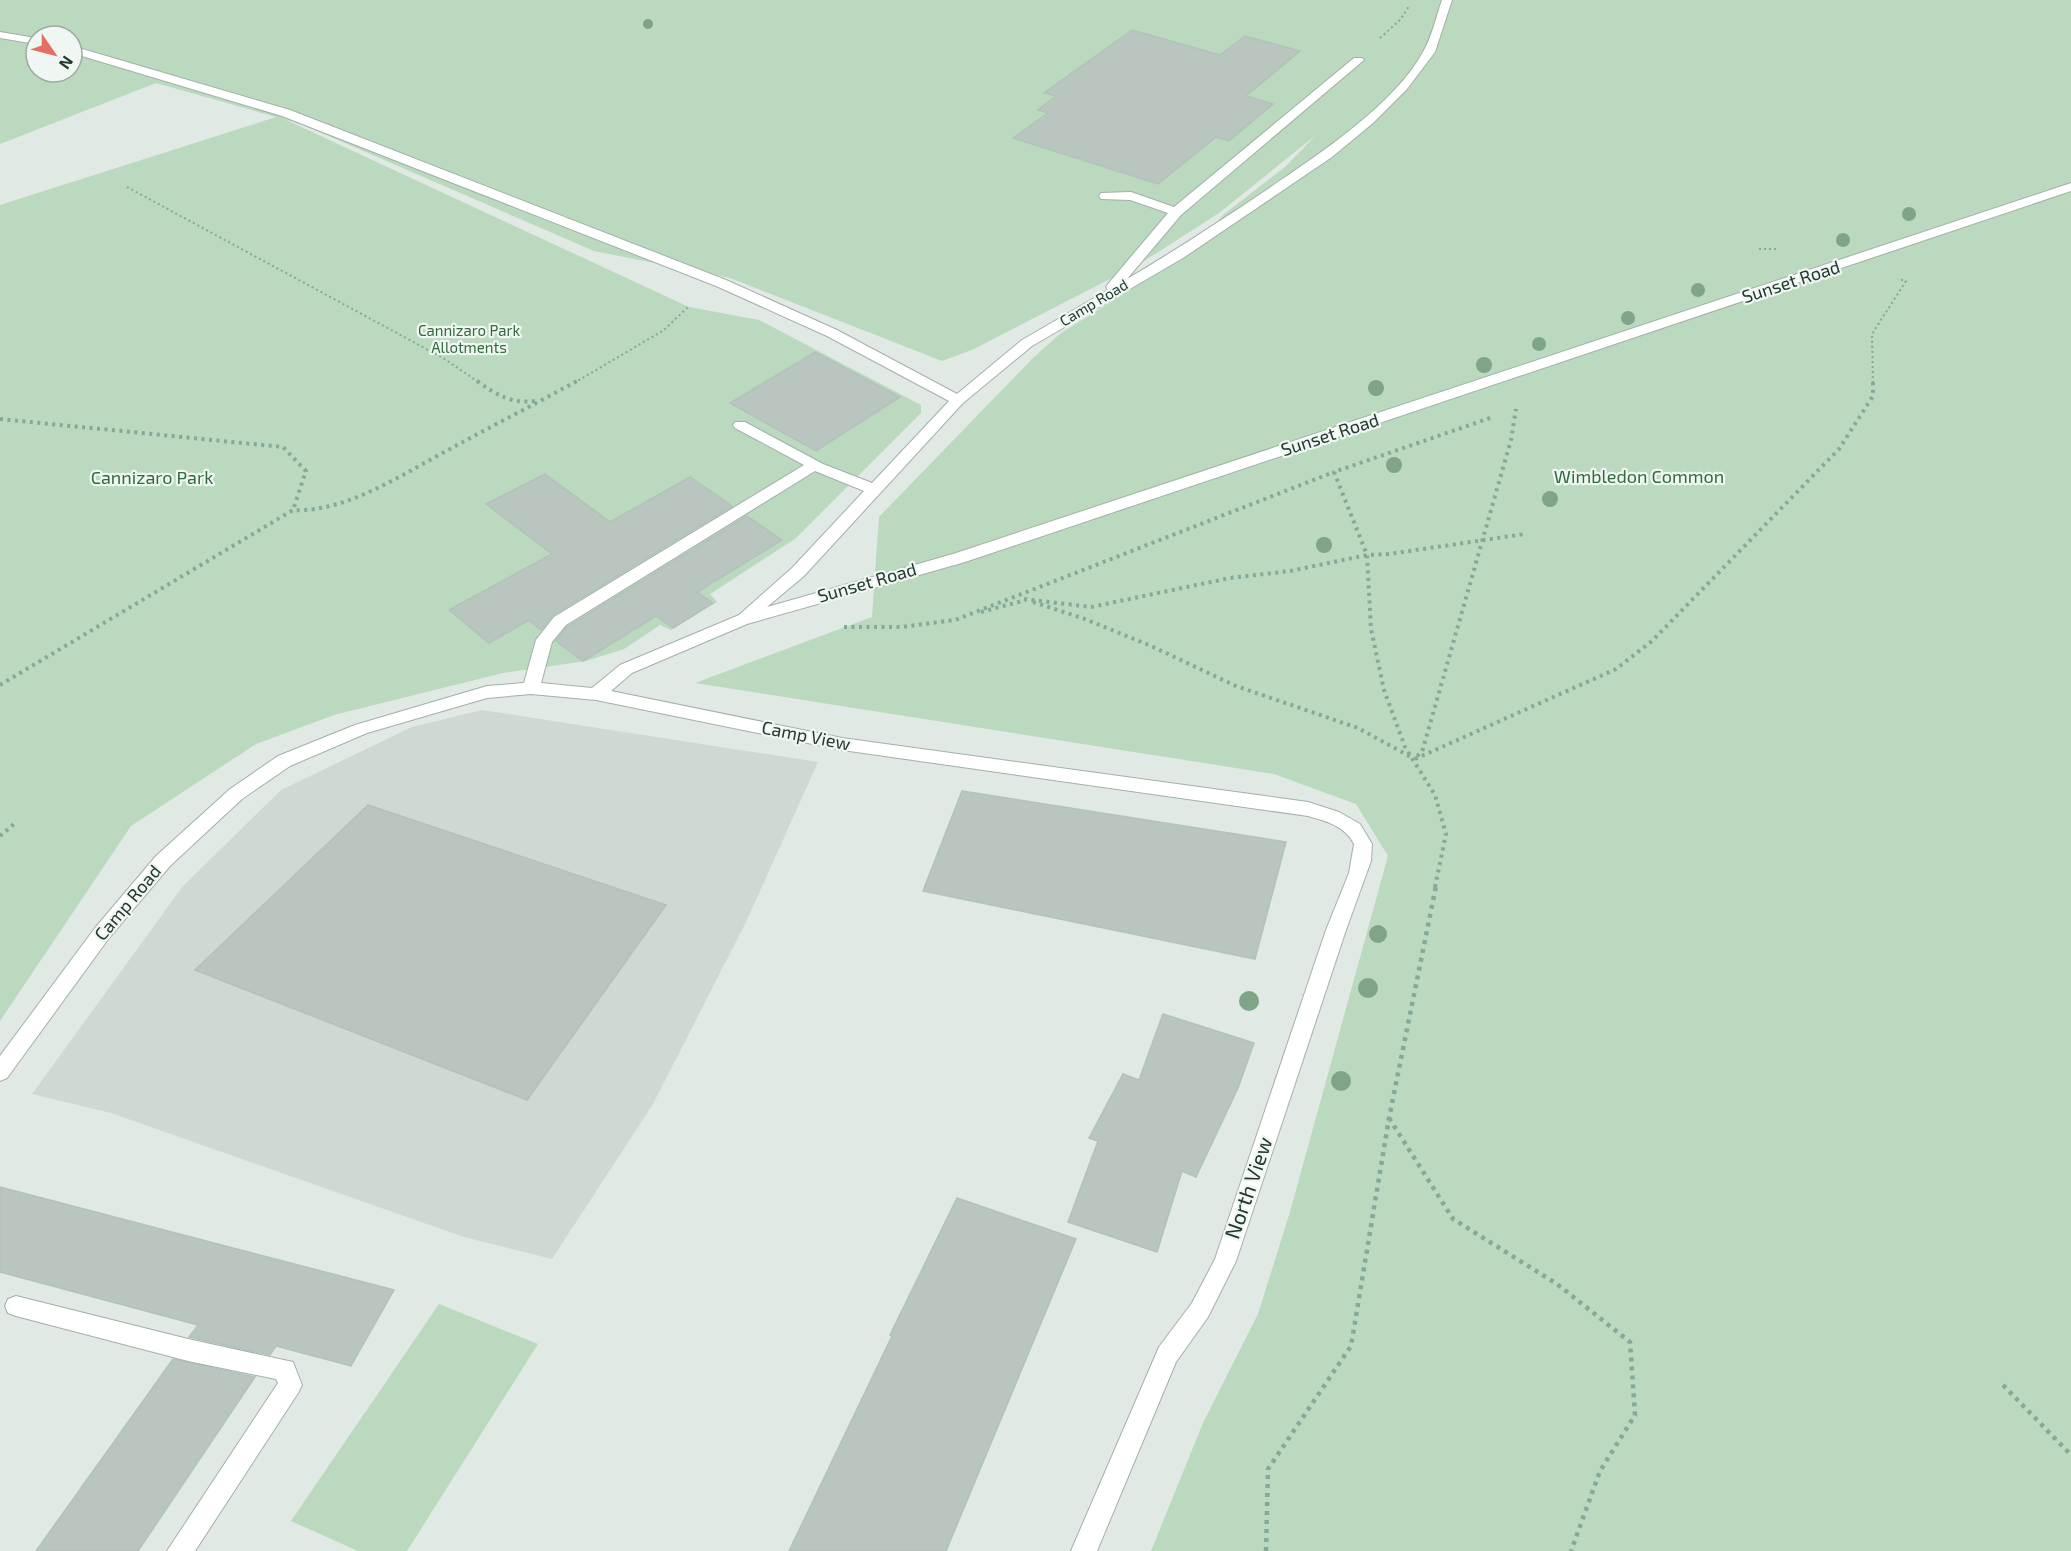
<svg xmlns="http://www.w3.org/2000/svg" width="2071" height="1551" font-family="'Exo 2',sans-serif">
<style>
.built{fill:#ced9d2}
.green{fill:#bad9be;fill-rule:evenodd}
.building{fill:#b8c6bf;stroke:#b3c2b9;stroke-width:1.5}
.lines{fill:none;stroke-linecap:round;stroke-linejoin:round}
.minor-casing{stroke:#a3b0a9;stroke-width:2}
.path-far2{stroke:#83aa98;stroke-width:2;stroke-dasharray:2 3;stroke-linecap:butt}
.path-far1{stroke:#83aa98;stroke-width:4;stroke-dasharray:3 4.5;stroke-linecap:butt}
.path{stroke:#83aa98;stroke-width:4.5;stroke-dasharray:4 5;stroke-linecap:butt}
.minor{fill:#fff;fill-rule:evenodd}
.tree{fill:#7fa488}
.labels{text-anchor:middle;stroke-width:4.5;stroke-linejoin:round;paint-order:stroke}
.far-street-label{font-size:15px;fill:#22382f;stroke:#f0f6f2}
.far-park-label{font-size:15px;fill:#306b3e;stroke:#f0f6f2}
.street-label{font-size:18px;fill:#22382f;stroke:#f0f6f2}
.park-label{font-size:18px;fill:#306b3e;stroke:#f0f6f2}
.near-street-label{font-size:21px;fill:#22382f;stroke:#f0f6f2}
</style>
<rect width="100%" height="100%" fill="#e0e9e3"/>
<path class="built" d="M 482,710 L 818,762 L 746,922 L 653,1104 L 552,1259 L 464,1237 L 111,1113 L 32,1094 L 183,886 L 281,790 L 412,727 Z"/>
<path class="green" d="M 0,0 L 2071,0 L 2071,1551 L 1151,1551 L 1203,1423 L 1258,1314 L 1290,1212 L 1388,856 L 1356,804 L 1274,774 L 695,683 L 872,617 L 879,517 L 1033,358 L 1061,333 L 1186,255 L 1223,215 L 1285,167 L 1316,135 L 1219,213 L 1141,263 L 974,349 L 942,361 L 730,278 L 594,251 L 308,127 L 282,118 L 689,307 L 759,320 L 921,405 L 921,413 L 795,539 L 710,594 L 717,602 L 671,630 L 660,625 L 624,649 L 586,661 L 503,673 L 334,715 L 256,744 L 131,826 L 0,1021 L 0,205 L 276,117 L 156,83 L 0,144 ZM 36,36 L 72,36 L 72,72 L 36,72 Z
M 439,1304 L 538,1344 L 407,1551 L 358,1551 L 291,1521 Z"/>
<path class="building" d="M 1132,30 L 1220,55 L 1245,36 L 1300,51 L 1246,96 L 1273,104 L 1229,141 L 1216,137 L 1158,184 L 1013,138 L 1048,113 L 1038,110 L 1056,96 L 1044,93 Z
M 815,352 L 900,397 L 816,451 L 730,403 Z
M 545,474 L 610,522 L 690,477 L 732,506 L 553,615 L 541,630 L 529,620 L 489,643 L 449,610 L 552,554 L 486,504 Z
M 747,516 L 782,540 L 697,592 L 713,603 L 673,628 L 656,616 L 583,661 L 556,641 L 567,627 Z
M 962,791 L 1286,842 L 1255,959 L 923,891 Z
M 368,805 L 666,905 L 527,1100 L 195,970 Z
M 1163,1014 L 1254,1043 L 1238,1088 L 1196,1177 L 1182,1171 L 1157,1252 L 1068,1222 L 1098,1141 L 1089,1138 L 1123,1074 L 1139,1080 Z
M 0,1187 L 394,1290 L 351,1366 L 276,1346 L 270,1355 L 189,1337 L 198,1325 L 0,1272 Z
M 957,1198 L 1076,1239 L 946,1551 L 789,1551 L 892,1336 L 890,1335 Z
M 173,1359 L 255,1377 L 138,1551 L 36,1551 Z"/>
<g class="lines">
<g class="minor-casing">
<path id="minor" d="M 1442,0 L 1452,0 L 1435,52 L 1407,89 L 1373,123 L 1332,157 L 1183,258 L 1032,346 L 963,403 L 804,576 L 767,607 L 953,554 L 2071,183 L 2071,191 L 965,562 L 747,624 L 632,673 L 611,691 L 842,738 L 1308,802 L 1339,812 L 1360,824 L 1372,844 L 1371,861 L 1346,930 L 1236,1261 L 1208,1317 L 1176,1362 L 1097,1551 L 1071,1551 L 1159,1347 L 1192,1303 L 1215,1259 L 1326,930 L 1349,873 L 1354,844 C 1345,826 1326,821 1308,816 L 842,750 L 596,700 L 531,694 L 487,698 L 367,733 L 290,766 L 242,799 L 170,866 L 109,938 L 7,1078 L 0,1081 L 0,1056 L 95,928 L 156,856 L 230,789 L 278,756 L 355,725 L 487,686 L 524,683 L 536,640 L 554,617 L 804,465 L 735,428 L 733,425 L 735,422 L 745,422 L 823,464 L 872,483 L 949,401 L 827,336 L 716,286 L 282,116 L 72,53 L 72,46 L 290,110 L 726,280 L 837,330 L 957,394 L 1022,340 L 1108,290 L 1106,287 L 1108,284 L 1168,213 L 1130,200 L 1101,199 L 1099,196 L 1101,193 L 1131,192 L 1174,207 L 1354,58 L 1362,58 L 1364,60 L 1181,215 L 1127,279 C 1173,252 1217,223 1262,193 C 1313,158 1393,107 1423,52 C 1432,37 1436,17 1442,0 ZM 815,471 L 864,491 L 792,568 L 739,615 L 620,665 L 592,688 L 541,683 L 552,642 L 566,625 Z
M 0,32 L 36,38 L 36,44 L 0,38 Z
M 16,1296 L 188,1339 L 293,1362 L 302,1385 L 298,1393 L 195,1551 L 167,1551 L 278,1383 L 276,1379 L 188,1361 L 16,1316 L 8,1313 L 5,1306 L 8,1299 Z"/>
</g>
<path class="path-far2" d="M 1380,38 L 1401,19 L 1409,6
M 127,187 L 443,358 L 480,383
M 1759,249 L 1778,249
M 574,383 L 664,330 L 689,306
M 1873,383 L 1872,334 L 1906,281 L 1898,279"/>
<path class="path-far1" d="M 477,381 C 497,395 511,404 535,401
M 0,419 L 283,447 L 306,471 L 293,510
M 1024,599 L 1091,607 L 1230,578 L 1290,571 L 1367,555 L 1389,554 L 1525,534
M 1033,602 L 1085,619 L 1151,646 L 1236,686 L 1358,728 L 1411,757
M 981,612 L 1026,600
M 844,627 L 901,627 L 955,620 L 1334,472
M 0,685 L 293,510 C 346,513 404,473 450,449 C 492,426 535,404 577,381
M 1417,756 L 1422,752 L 1511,440 L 1516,409
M 1415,759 L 1616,669 L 1652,641 L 1839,449 L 1873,396 L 1873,381
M 0,836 L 14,824
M 1435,887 L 1446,834 L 1435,795 L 1405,747 L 1384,690 L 1371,629 L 1367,555 L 1334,472 L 1493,417"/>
<path class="path" d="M 1389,1118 L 1453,1219 L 1557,1284 L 1630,1342 L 1635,1415 L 1600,1471 L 1571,1551
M 2003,1385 L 2071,1455
M 1266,1551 L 1268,1469 L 1351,1346 L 1389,1118 L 1436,886"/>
<use href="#minor" class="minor"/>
</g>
<g class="tree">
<circle cx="648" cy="24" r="5"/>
<circle cx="1909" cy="214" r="7"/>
<circle cx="1843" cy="240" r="7"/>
<circle cx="1698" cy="290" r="7"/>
<circle cx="1628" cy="318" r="7"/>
<circle cx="1539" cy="344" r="7"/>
<circle cx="1484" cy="365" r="8"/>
<circle cx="1376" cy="388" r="8"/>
<circle cx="1394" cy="465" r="8"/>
<circle cx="1550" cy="499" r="8"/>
<circle cx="1324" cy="545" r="8"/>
<circle cx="1378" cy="934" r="9"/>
<circle cx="1368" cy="988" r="10"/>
<circle cx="1249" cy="1001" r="10"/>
<circle cx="1341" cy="1081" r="10"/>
</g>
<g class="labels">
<g class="far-street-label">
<text transform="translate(1094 303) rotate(-31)" y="5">Camp Road</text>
</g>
<g class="far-park-label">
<text x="469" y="336">Cannizaro Park<tspan x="469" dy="17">Allotments</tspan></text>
</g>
<g class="street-label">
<text transform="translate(1791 282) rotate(-18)" y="6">Sunset Road</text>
<text transform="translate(1330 435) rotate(-18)" y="6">Sunset Road</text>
<text transform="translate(867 583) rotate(-16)" y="6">Sunset Road</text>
<text transform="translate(806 736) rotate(11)" y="6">Camp View</text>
<text transform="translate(128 903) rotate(-50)" y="6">Camp Road</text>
</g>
<g class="park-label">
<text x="1639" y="483">Wimbledon Common</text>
<text x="152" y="484">Cannizaro Park</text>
</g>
<g class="near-street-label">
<text transform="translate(1249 1188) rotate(-71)" y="7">North View</text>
</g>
</g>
<g transform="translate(54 54) rotate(125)"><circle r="28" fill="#f0f6f2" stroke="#9eaaa4" stroke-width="1.5"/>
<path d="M0-4.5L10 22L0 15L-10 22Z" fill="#e56e62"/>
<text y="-9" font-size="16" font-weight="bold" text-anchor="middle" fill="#22382f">N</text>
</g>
</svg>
